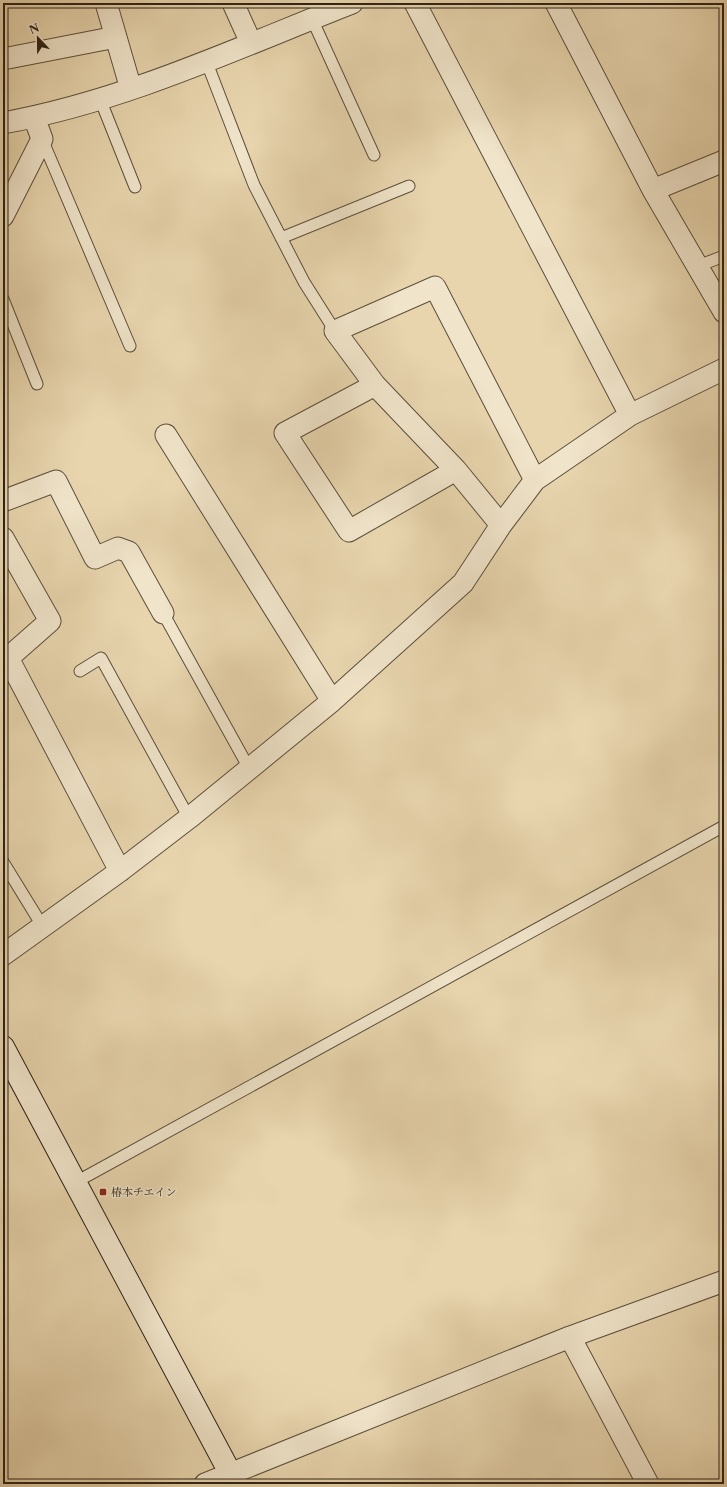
<svg xmlns="http://www.w3.org/2000/svg" width="727" height="1487" font-family="'Libre Caslon Text','Noto Serif JP',serif">
<style>
.lines{fill:none;stroke-linecap:round;stroke-linejoin:round}
.lane-casing{stroke:#5c4f3b;stroke-width:13}
.street-casing{stroke:#5c4f3b;stroke-width:23}
.secondary-casing{stroke:#2d2215;stroke-width:24}
.lane{stroke:#f0e4ca;stroke-width:11}
.street{stroke:#f0e4ca;stroke-width:21}
.secondary{stroke:#f0e4ca;stroke-width:22}
.poi-dot{fill:#8f2418;stroke:#f0e4ca;stroke-width:1.5}
.labels{text-anchor:middle;stroke-width:3;stroke-linejoin:round;paint-order:stroke}
.poi-label{font-size:11px;fill:#2d2215;stroke:#f0e4ca;text-anchor:start}
</style>
<rect width="100%" height="100%" fill="#e8d5ae"/>
<filter id="stains"><feTurbulence type="fractalNoise" baseFrequency=".005" numOctaves="4"/><feColorMatrix values="0 0 0 0 .2 0 0 0 0 .09 0 0 0 0 .02 0 0 0 .5 -.17"/></filter>
<radialGradient id="worn" r=".72"><stop offset=".6" stop-color="#630" stop-opacity="0"/><stop offset="1" stop-color="#630" stop-opacity=".3"/></radialGradient>
<g class="lines">
<g class="lane-casing">
<path id="lane" d="M 312,19 L 374,155
M 207,63 L 254,185 L 304,282 L 335,331
M 100,99 L 135,187
M 42,139 L 130,346
M 281,238 L 409,186
M 698,266 L 724,256
M 3,299 L 37,384
M 163,613 L 250,770
M 80,671 L 101,658 L 189,818
M 3,862 L 43,927
M 76,1182 L 724,826"/>
</g>
<g class="street-casing">
<path id="street" d="M 106,3 L 131,89
M 233,3 L 251,43
M 415,3 L 630,415
M 556,3 L 653,190 L 724,312
M 3,59 L 116,37
M 3,123 C 125,101 237,48 352,3
M 653,190 L 724,161
M 3,216 L 42,139 L 34,117
M 375,385 L 285,433 L 349,531 L 456,470
M 166,435 L 332,701
M 3,501 L 56,481 L 95,558 L 118,548 L 129,552 L 163,613
M 501,525 L 456,470 L 375,385 L 335,331 L 435,287 L 535,480
M 3,538 L 50,621 L 8,658 L 120,871
M 3,955 L 120,871 L 189,818 L 332,701 L 463,583 L 501,525 L 535,480 L 630,415 L 724,369
M 570,1337 L 648,1484
M 205,1484 L 570,1337 L 724,1281"/>
</g>
<g class="secondary-casing">
<path id="secondary" d="M 3,1047 L 236,1484"/>
</g>
<use href="#lane" class="lane"/>
<use href="#street" class="street"/>
<use href="#secondary" class="secondary"/>
</g>
<rect class="poi-dot" x="99" y="1188" width="8" height="8" rx="2"/>
<g class="labels">
<g class="poi-label">
<text x="111" y="1196">椿本チエイン</text>
</g>
</g>
<rect width="727" height="1487" fill="none" stroke="#e8d5ae" stroke-width="16"/>
<rect x="4" y="4" width="719" height="1479" fill="none" stroke="#2d2215" stroke-width="2"/>
<rect x="8" y="8" width="711" height="1471" fill="none" stroke="#2d2215"/>
<g transform="translate(38 38) rotate(338)" stroke="#f0e4ca" stroke-width="3" paint-order="stroke">
<path d="M0-3L7 15L0 10L-7 15Z" fill="#2d2215"/>
<text y="-6" font-size="11" font-weight="bold" text-anchor="middle" fill="#2d2215">N</text>
</g>
<rect width="100%" height="100%" filter="url(#stains)"/>
<rect width="100%" height="100%" fill="url(#worn)"/>
</svg>
